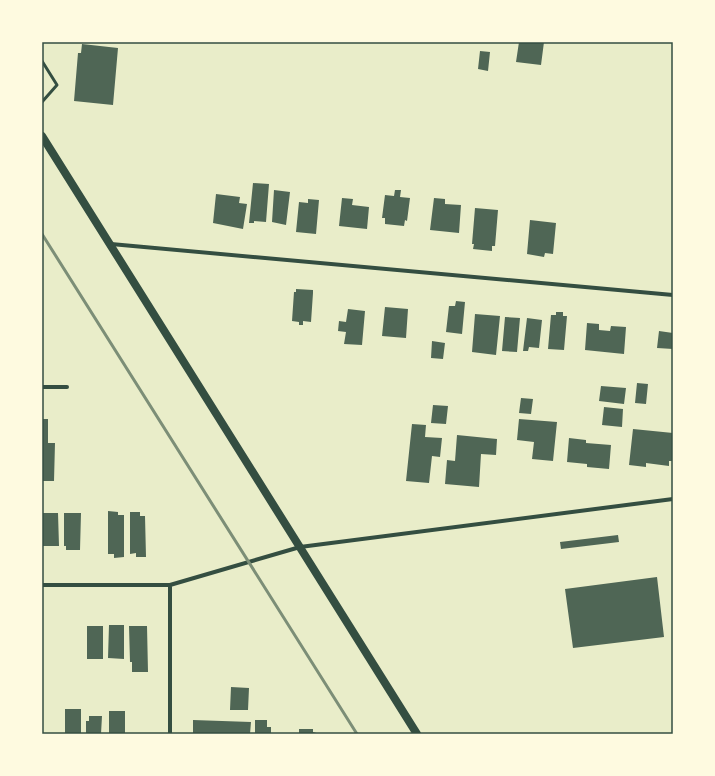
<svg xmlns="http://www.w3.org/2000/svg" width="715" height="776" font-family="Roboto,sans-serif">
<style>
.building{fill:#4f6655}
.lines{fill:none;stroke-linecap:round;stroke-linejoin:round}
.service{stroke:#344e41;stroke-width:3}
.minor{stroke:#344e41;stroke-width:4}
.secondary{stroke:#344e41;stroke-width:8}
.rail{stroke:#7c8e77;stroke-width:3}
.neatline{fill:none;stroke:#344e41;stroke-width:1.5}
</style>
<rect width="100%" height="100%" fill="#e9edc9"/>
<path class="building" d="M 519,42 L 544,42 L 541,65 L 516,62 Z
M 82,44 L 118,48 L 113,105 L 74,101 L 78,53 L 81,53 Z
M 480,51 L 490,52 L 488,71 L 478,69 Z
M 253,183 L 269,184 L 266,222 L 254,221 L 254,223 L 249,223 Z
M 274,190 L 290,192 L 286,225 L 272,222 Z
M 395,190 L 401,190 L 400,197 L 410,198 L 407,221 L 405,220 L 404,226 L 385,224 L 385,218 L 382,218 L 385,195 L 394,196 Z
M 216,194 L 240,197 L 239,203 L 247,204 L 243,229 L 213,223 Z
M 342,198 L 353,199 L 352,205 L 369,207 L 367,229 L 339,226 Z
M 434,198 L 445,199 L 445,204 L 461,205 L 459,233 L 430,230 Z
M 308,199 L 319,200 L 316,234 L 296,232 L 299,202 L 308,203 Z
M 475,208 L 498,210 L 495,246 L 492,246 L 492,251 L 473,249 L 474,244 L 472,244 Z
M 530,220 L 556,223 L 553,254 L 545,253 L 544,257 L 527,254 Z
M 296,289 L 313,290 L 313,293 L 311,322 L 303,321 L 303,325 L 299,325 L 299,322 L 292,321 L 294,292 L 296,292 Z
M 456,301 L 465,302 L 462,334 L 446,332 L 449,306 L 455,306 Z
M 385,307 L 408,309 L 406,338 L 382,336 Z
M 348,309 L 365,311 L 362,345 L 344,344 L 346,332 L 338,331 L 339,321 L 346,322 Z
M 556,312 L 563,312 L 563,316 L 567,316 L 564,350 L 548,349 L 551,315 L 556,315 Z
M 475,314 L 500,316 L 496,355 L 472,352 Z
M 505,317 L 520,318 L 517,352 L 502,351 Z
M 527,318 L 542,320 L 539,348 L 529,347 L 528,351 L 523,351 Z
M 587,323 L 599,324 L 599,330 L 610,331 L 611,326 L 626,327 L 624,354 L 585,350 Z
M 659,331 L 673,333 L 673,349 L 657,348 Z
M 432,341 L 445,343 L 443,359 L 431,358 Z
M 637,383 L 648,384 L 646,404 L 635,403 Z
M 601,386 L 626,388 L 624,404 L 599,401 Z
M 521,398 L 533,399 L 531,414 L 519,413 Z
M 433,405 L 448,406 L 446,424 L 431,423 Z
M 604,407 L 623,409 L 622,427 L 602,425 Z
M 42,419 L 48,419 L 48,443 L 55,443 L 54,481 L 42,481 Z
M 519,419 L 557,422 L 553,461 L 532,459 L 534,442 L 517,440 Z
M 412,424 L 426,425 L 425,437 L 442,438 L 440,457 L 432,456 L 429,483 L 406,481 Z
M 633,429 L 673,433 L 673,461 L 669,461 L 669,466 L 646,463 L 646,467 L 629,465 Z
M 457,435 L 497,439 L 496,455 L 481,454 L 479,487 L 445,484 L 447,460 L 455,461 Z
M 569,438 L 586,440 L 586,443 L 611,445 L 609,469 L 587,467 L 587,464 L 567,462 Z
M 108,511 L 118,512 L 118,515 L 124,515 L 124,557 L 114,558 L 114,554 L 108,554 Z
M 130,512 L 140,512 L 140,516 L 145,516 L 146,557 L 136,557 L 136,553 L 130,554 Z
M 43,513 L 58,513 L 59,546 L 43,546 Z
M 64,513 L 81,513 L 80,550 L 66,550 L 66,546 L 64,546 Z
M 618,535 L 619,542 L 561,549 L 560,542 Z
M 657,577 L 664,637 L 573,648 L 565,589 Z
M 109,625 L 124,625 L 124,659 L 108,658 Z
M 87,626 L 103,626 L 103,659 L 87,659 Z
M 129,626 L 147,626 L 148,672 L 132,672 L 132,662 L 130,662 Z
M 231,687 L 249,688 L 248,710 L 230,710 Z
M 65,709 L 81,709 L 81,734 L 65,734 Z
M 109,711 L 125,711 L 125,734 L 109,734 Z
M 89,716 L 102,716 L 101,734 L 86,734 L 86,721 L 89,721 Z
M 193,720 L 251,722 L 250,734 L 193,734 Z
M 255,720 L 267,720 L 267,727 L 271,727 L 271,734 L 255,734 Z
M 299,729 L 313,729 L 313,732 L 320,734 L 299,734 Z"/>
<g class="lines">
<path class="service" d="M 42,61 L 57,85 L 42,102"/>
<path class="minor" d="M 111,244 L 673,295
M 42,387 L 67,387
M 42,585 L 170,585 L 300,547 L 673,499
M 170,734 L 170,585"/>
<path class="secondary" d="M 42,136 L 417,734"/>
<path class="rail" d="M 42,234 L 357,734"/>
</g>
<rect width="715" height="776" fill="none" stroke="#fefae0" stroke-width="86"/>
<rect x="43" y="43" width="629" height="690" class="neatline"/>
</svg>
